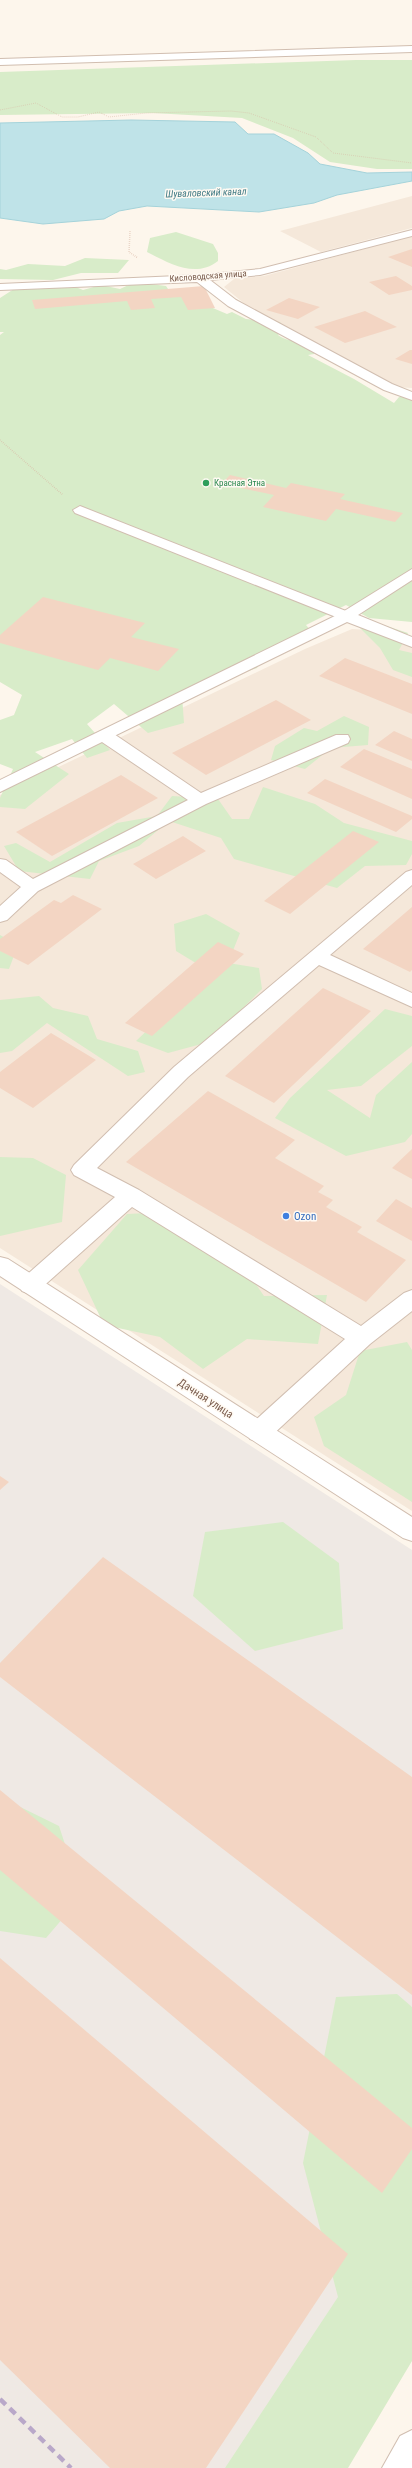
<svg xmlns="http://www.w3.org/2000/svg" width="412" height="2468" font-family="'Roboto Condensed',sans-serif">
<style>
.residential{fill:#f5e8da}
.industrial{fill:#efe9e4}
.green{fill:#d8ecc9}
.water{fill:#bfe3e8;stroke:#a5d3da}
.building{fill:#f3d5c3}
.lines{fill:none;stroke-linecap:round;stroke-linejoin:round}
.service-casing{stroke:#d1beb0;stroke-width:2}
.minor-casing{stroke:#d1beb0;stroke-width:2}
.tertiary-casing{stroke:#d1beb0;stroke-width:2}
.path-far1{stroke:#d9b8a5;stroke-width:1;stroke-dasharray:0.5 1.5;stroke-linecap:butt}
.path{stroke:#d9b8a5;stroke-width:1.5;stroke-dasharray:0.5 1.5;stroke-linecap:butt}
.service{fill:#fff;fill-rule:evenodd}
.minor{fill:#fff;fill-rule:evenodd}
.tertiary{fill:#fff;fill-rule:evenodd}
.rail{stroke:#b9a8c9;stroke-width:4.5;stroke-dasharray:8 5.5;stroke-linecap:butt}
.leisure-dot{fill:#2e9e5b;stroke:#fffaf3;stroke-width:1.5}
.shop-dot{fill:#3f7fe0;stroke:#fffaf3;stroke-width:1.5}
.labels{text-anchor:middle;stroke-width:3;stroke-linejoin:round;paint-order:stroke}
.far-street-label{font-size:9px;fill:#7a5c4d;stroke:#fffaf3}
.far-leisure-label{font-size:9px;fill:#27864d;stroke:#fffaf3;text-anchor:start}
.far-water-label{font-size:10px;font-style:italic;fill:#437c86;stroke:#fffaf3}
.shop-label{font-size:11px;fill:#366cbe;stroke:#fffaf3;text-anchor:start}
.street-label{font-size:11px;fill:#7a5c4d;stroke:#fffaf3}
</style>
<rect width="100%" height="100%" fill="#fdf6ec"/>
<path class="residential" d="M 412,196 L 412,228 L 321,252 L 280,231 Z
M 412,236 L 412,388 L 397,387 L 251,309 L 224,287 L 234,279 L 264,276 Z
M 352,629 L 369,630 L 412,646 L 412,1511 L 0,1248 L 0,795 L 305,649 Z"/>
<path class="industrial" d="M 0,1284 L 412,1550 L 412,2329 L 324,2468 L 0,2468 Z"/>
<path class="green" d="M 356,60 L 412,60 L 412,169 L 377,169 L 330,162 L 293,138 L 242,118 L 153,113 L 0,115 L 0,72 Z
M 176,232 L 213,244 L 218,253 L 218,261 C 195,279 169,263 147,252 L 150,238 Z
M 85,258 L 129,260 L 118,273 L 81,273 L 53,280 L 0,279 L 0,269 L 6,270 L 28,264 L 65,266 Z
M 135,282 L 166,286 L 168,289 L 227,314 L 232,312 L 246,319 L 280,322 L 283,327 L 278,335 C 292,345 302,338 317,345 L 314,354 L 308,355 L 354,379 L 394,403 L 399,397 L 412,395 L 412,622 L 369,618 L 346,605 L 306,625 L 317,638 L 266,651 L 257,668 L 182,695 L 184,723 L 148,733 L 114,704 L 87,724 L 110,750 L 87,758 L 72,739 L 35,752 L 69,774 L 25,809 L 0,807 L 0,798 L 13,769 L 0,764 L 0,720 L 14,715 L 22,695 L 0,682 L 0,335 L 4,332 L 0,332 L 0,298 L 14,289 L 73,286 L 83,290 L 101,285 L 120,289 Z
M 371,621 L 408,633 L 399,650 L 412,653 L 412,677 L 393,670 L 380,648 L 358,626 Z
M 344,716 L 369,727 L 368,745 L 331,748 L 305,769 L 271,760 L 275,746 L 304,728 L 317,731 Z
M 263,787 L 315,804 L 344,823 L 412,841 L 412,854 L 406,865 L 365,866 L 337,888 L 234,859 L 221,838 L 169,821 L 139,846 L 99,861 L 90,879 L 19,871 L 4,846 L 16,843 L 50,862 L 117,823 L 157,816 L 172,796 L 218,799 L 232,819 L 249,819 Z
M 206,914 L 240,933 L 228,963 L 259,968 L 262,989 L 209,1042 L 168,1053 L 136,1041 L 209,971 L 176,951 L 174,924 Z
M 0,935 L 18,945 L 9,969 L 0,968 Z
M 39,996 L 53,1008 L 88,1016 L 97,1039 L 138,1051 L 145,1072 L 128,1076 L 47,1023 L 12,1051 L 0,1053 L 0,1000 Z
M 385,1009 L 412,1016 L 412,1046 L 361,1086 L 327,1090 L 370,1118 L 376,1095 L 412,1062 L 412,1134 L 405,1142 L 346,1156 L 275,1118 L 290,1098 Z
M 0,1157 L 33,1158 L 66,1175 L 62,1222 L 0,1236 Z
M 168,1212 L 228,1244 L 264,1296 L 327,1295 L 318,1344 L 247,1339 L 203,1369 L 160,1337 L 104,1325 L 78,1270 L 127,1214 Z
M 407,1342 L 412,1350 L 412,1502 L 324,1446 L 314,1417 L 346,1395 L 360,1351 Z
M 283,1522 L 339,1563 L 343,1629 L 255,1651 L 193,1596 L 205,1532 Z
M 0,1797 L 59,1826 L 82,1896 L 46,1938 L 0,1931 Z
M 397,1994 L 412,2007 L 412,2361 L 348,2468 L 225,2468 L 338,2297 L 303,2163 L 336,1997 Z"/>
<path class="water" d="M 131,120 L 235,122 L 248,134 L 274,134 L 308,153 L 320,164 L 367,173 L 412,172 L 412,181 L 337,195 L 314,203 L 259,212 L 147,206 L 119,211 L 104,219 L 43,224 L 0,218 L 0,123 Z"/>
<path class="building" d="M 412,249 L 412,267 L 388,257 Z
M 396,276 L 412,286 L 412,290 L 389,295 L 369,282 Z
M 204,286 L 215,308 L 188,310 L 181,297 L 151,299 L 155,308 L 131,310 L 127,301 L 35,309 L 32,300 Z
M 289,298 L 320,307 L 298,319 L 266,310 Z
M 365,311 L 397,327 L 345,343 L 314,327 Z
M 410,350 L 412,350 L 412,364 L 395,359 Z
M 230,475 L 286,488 L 291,483 L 345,494 L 340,499 L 403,513 L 395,522 L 336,509 L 326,521 L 263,507 L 274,495 L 221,484 Z
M 43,597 L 145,623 L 131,637 L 179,649 L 158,671 L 110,658 L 98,670 L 0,643 L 0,635 Z
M 345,658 L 412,684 L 412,714 L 319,676 Z
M 276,700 L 311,720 L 206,775 L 172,753 Z
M 394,731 L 412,739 L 412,761 L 375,745 Z
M 364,749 L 412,769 L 412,799 L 340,767 Z
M 121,775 L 158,798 L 52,856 L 16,832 Z
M 325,779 L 412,816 L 412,819 L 396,832 L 307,793 Z
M 353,831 L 379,842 L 290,914 L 264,901 Z
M 183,836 L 206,851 L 156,879 L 133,864 Z
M 73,895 L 102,909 L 28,965 L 0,951 L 0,939 L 54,900 L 61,903 Z
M 412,907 L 412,970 L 410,972 L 363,949 Z
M 218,942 L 244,954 L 152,1036 L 125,1023 Z
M 323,988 L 371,1011 L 274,1103 L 225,1076 Z
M 51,1033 L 96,1060 L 33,1108 L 0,1088 L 0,1072 Z
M 208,1091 L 295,1140 L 275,1158 L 324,1186 L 318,1192 L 333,1200 L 326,1207 L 362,1227 L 357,1232 L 406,1260 L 366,1302 L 126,1162 Z
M 412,1149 L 412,1179 L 392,1168 Z
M 396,1199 L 412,1208 L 412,1241 L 376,1221 Z
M 0,1476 L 9,1482 L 0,1490 Z
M 103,1557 L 412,1777 L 412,1995 L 0,1677 L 0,1663 Z
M 0,1790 L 412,2128 L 412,2149 L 382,2193 L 0,1870 Z
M 0,1958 L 348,2254 L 206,2468 L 110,2468 L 0,2360 Z"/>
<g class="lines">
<g class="service-casing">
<path id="service" d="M 412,46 L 412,52 L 0,65 L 0,59 Z
M 80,506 L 351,613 L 354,616 L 346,621 L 341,619 L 75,513 L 73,510 Z
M 105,731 L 111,732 L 201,793 L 336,735 L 348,735 L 350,739 L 348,743 L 206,804 L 38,891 L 7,920 L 0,922 L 0,906 L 21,887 L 0,872 L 0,859 L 6,860 L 33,879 L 188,800 L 99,740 L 97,736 L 99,732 Z
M 412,870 L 412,885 L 330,955 L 412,993 L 412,1007 L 319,965 L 188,1077 L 97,1168 L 139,1190 L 361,1326 L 404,1293 L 412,1290 L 412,1311 L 370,1344 L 268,1439 L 259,1442 L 250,1439 L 247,1432 L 250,1425 L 345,1339 L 132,1207 L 38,1291 L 30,1294 L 22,1291 L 19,1285 L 22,1279 L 115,1197 L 74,1175 L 71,1170 L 74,1165 L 174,1067 L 406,872 Z"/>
</g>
<g class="minor-casing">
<path id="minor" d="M 412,230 L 412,236 L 260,275 L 210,280 L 236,300 L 392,384 L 412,392 L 412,400 L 384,390 L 228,306 L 197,282 L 0,290 L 0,284 L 200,275 L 260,269 Z
M 412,569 L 412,580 L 358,615 L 412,637 L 412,647 L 347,622 L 0,792 L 0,780 L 341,613 Z
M 0,1257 L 8,1259 L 412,1517 L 412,1541 L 403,1538 L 0,1276 Z"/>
</g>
<g class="tertiary-casing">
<path id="tertiary" d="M 412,2430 L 412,2468 L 382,2468 L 400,2436 Z"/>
</g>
<path class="path-far1" d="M 0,110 L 36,103 L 62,117 L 78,117 L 99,112 L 109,117 L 146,113 L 231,111 L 249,113 L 316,137 L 333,153 L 412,163"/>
<path class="path" d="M 130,231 L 129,252 L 138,258
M 0,440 L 63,495"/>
<use href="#service" class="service"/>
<use href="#minor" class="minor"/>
<use href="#tertiary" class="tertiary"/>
<path class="rail" d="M 0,2399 L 71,2468"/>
</g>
<circle class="leisure-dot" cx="206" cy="483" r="4"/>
<circle class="shop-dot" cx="286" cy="1216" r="4"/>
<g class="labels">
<g class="far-street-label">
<text transform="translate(208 276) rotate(-4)" y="3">Кисловодская улица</text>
</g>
<g class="far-leisure-label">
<text x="214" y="486">Красная Этна</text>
</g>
<g class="far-water-label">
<text transform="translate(206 192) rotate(-2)" y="4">Шуваловский канал</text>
</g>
<g class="shop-label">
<text x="294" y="1220">Ozon</text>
</g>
<g class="street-label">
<text transform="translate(206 1398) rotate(33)" y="4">Дачная улица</text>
</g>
</g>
</svg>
